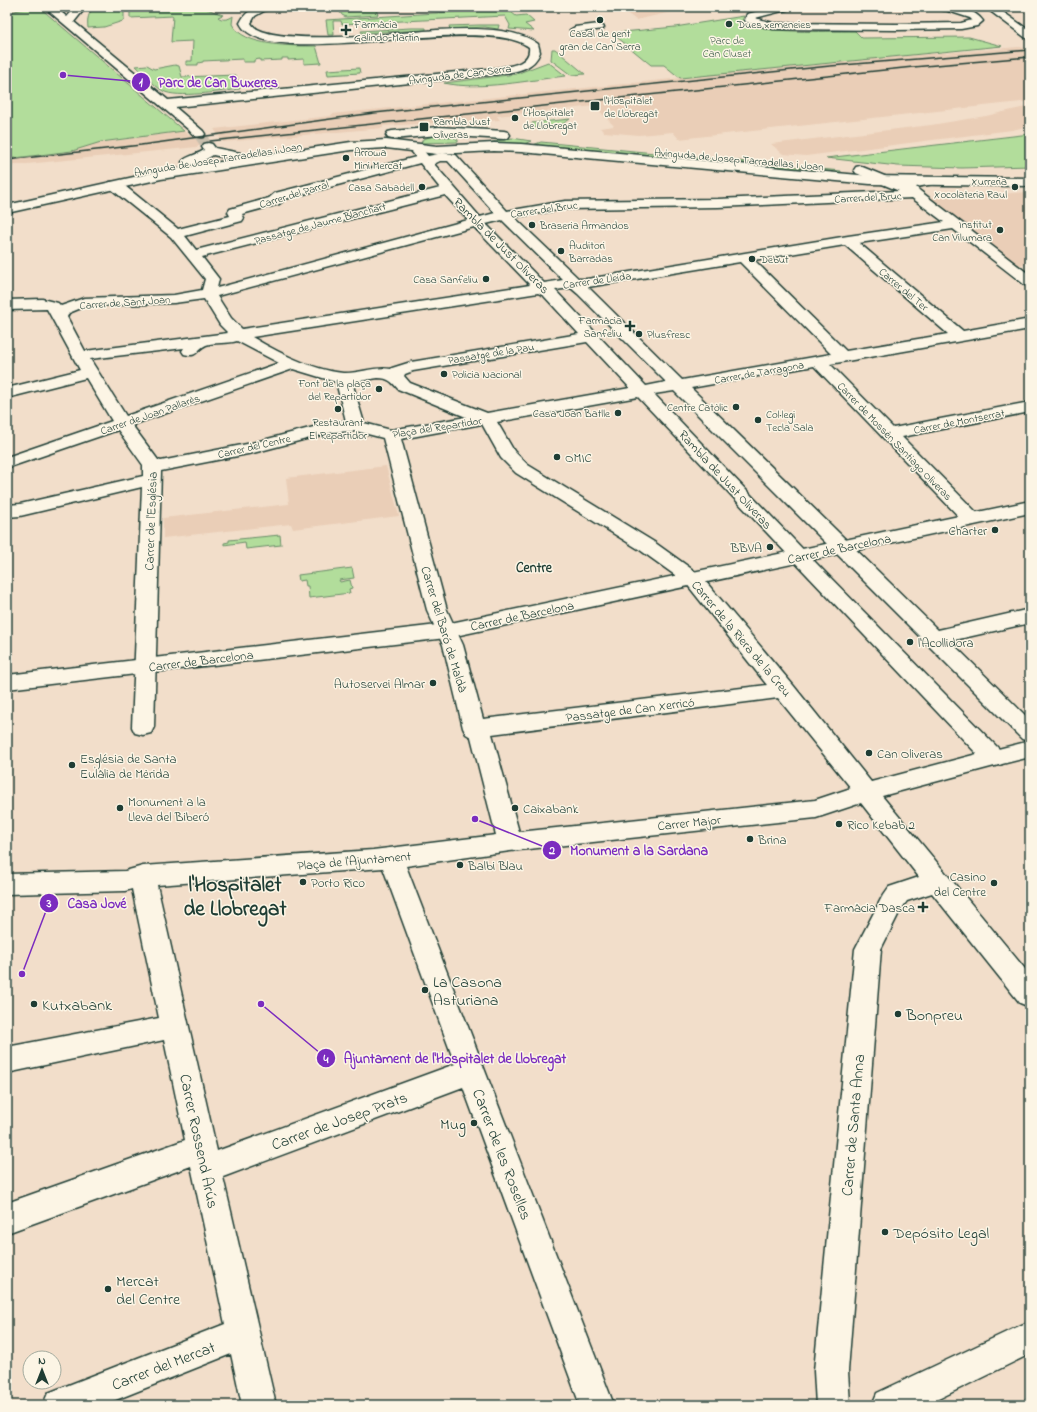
<svg xmlns="http://www.w3.org/2000/svg" width="1037" height="1412" font-family="'Indie Flower',sans-serif">
<style>
.built{fill:#eaceb7}
.green{fill:#b2dd9b;stroke:#688d68}
.lines{fill:none;stroke-linecap:round;stroke-linejoin:round}
.street-tunnel{stroke:#c8beac;stroke-width:11;stroke-dasharray:11 5.5;stroke-linecap:butt}
.street-casing{stroke:#1f3d34;stroke-width:3}
.secondary-casing{stroke:#1f3d34;stroke-width:3}
.street{fill:#fcf5e5;fill-rule:evenodd}
.secondary{fill:#fcf5e5;fill-rule:evenodd}
.rail{stroke:#1f3d34;stroke-width:1.5}
.poi-dot{fill:#1f3d34;stroke:#fcf5e5;stroke-width:1.5}
.labels{text-anchor:middle;stroke-width:3;stroke-linejoin:round;paint-order:stroke}
.far-poi-label{font-size:11px;fill:#1f3d34;stroke:#fcf5e5;text-anchor:start}
.far-park-label{font-size:11px;fill:#3c5d49;stroke:#fcf5e5}
.far-street-label{font-size:11px;fill:#1f3d34;stroke:#fcf5e5}
.street-label{font-size:13px;fill:#1f3d34;stroke:#fcf5e5}
.poi-label{font-size:13px;fill:#1f3d34;stroke:#fcf5e5;text-anchor:start}
.neighbourhood-label{font-size:14px;font-weight:bold;fill:#1f3d34;stroke:#fcf5e5}
.near-poi-label{font-size:16px;fill:#1f3d34;stroke:#fcf5e5;text-anchor:start}
.near-street-label{font-size:16px;fill:#1f3d34;stroke:#fcf5e5}
.town-label{font-size:21px;font-weight:bold;fill:#1f3d34;stroke:#fcf5e5}
.leader{fill:none;stroke:#7b2cbf;stroke-width:1.5}
.callout-dot{fill:#7b2cbf;stroke:#fcf5e5;stroke-width:1.5}
.mark-label{font-size:12px;text-anchor:middle;font-weight:bold;fill:#fff}
.callout-label{font-size:14px;text-anchor:middle;font-weight:bold;fill:#7b2cbf;stroke:#fcf5e5;stroke-width:3;stroke-linejoin:round;paint-order:stroke}
</style>
<rect width="100%" height="100%" fill="#f2deca"/>
<filter id="ink" filterUnits="userSpaceOnUse"><feTurbulence type="fractalNoise" baseFrequency=".025" numOctaves="2"/><feDisplacementMap in="SourceGraphic" scale="8" xChannelSelector="R" yChannelSelector="G"/><feConvolveMatrix kernelMatrix="1 2 1 2 8 2 1 2 1" color-interpolation-filters="sRGB"/></filter>
<g filter="url(#ink)">
<path class="built" d="M 619,7 L 693,7 L 636,20 Z
M 1019,47 L 1030,49 L 1030,101 L 679,139 L 673,132 L 639,135 L 604,132 L 600,128 L 614,126 L 595,106 L 497,116 L 500,120 L 434,125 L 433,123 L 383,126 L 383,128 L 223,142 L 214,129 L 331,116 L 332,114 L 866,59 Z
M 1030,106 L 1030,126 L 1012,130 L 806,156 L 783,154 L 771,144 L 931,125 L 986,116 Z
M 184,131 L 188,134 L 195,136 L 200,145 L 197,147 L 7,166 L 7,159 L 72,151 L 96,143 Z
M 1030,192 L 1030,264 L 1018,265 L 927,198 Z
M 386,466 L 399,516 L 293,529 L 291,524 L 163,538 L 163,518 L 289,504 L 286,478 Z"/>
<path class="green" d="M 31,7 L 39,7 L 184,131 L 101,142 L 72,151 L 7,159 L 7,13 Z
M 94,7 L 124,7 L 124,19 L 123,21 L 104,27 L 88,28 C 87,19 88,14 94,7 Z
M 130,7 L 202,7 L 223,15 L 218,17 C 222,21 230,19 233,16 L 232,24 C 243,47 294,46 316,46 L 321,63 L 304,64 L 304,59 L 288,60 L 288,58 L 282,58 L 282,60 L 260,61 L 260,59 L 254,60 L 254,62 L 243,62 L 243,59 L 203,61 L 203,62 L 198,63 L 198,65 L 186,65 L 186,61 L 192,61 L 193,41 L 171,42 L 173,16 L 130,18 Z
M 492,7 L 516,7 L 507,9 L 516,16 L 526,15 L 534,22 L 525,24 L 534,31 L 509,29 L 510,25 L 505,16 L 342,24 L 341,21 L 333,21 L 334,35 L 328,35 L 326,20 L 482,10 Z
M 376,9 L 378,15 L 346,17 L 342,15 L 340,12 Z
M 744,16 L 742,21 C 773,35 820,31 855,31 L 862,38 L 969,37 L 1002,46 L 680,78 L 664,65 L 651,65 L 612,33 L 675,27 Z
M 479,25 L 499,25 L 498,29 L 485,27 L 450,29 L 449,26 Z
M 410,28 L 426,28 L 426,30 L 362,33 L 361,31 Z
M 552,49 L 555,49 L 585,74 L 571,75 L 551,60 Z
M 548,62 L 566,76 C 528,80 481,91 444,83 L 516,74 Z
M 147,65 L 154,69 L 175,65 L 179,66 L 182,77 L 236,75 L 240,89 C 222,91 177,99 163,91 C 153,85 144,73 136,66 Z
M 359,68 L 360,73 L 328,75 L 327,70 Z
M 570,119 L 557,128 L 532,128 L 532,123 Z
M 1030,134 L 1030,166 L 962,168 L 898,166 L 826,158 Z
M 436,135 L 452,136 L 458,140 L 458,142 L 421,143 L 423,139 Z
M 512,138 L 531,141 L 519,146 L 477,145 Z
M 541,142 L 841,171 L 840,175 L 530,146 Z
M 280,535 L 281,545 L 246,549 L 245,542 L 224,545 L 224,543 L 229,542 L 229,540 Z
M 352,568 L 354,578 L 339,580 L 340,582 L 350,580 L 352,588 L 349,589 L 350,593 L 309,598 L 308,586 L 306,586 L 305,580 L 299,581 L 298,575 Z"/>
<g class="lines">
<path class="street-tunnel" d="M 199,134 L 208,147"/>
<g class="street-casing">
<path id="street" d="M 44,7 L 55,7 L 67,17 L 76,7 L 86,7 L 74,22 L 168,100 L 498,68 C 510,66 531,64 529,47 C 478,11 264,75 240,23 C 247,8 257,7 271,7 L 255,16 L 251,23 C 263,49 408,32 437,30 C 458,29 480,28 501,31 C 514,33 527,36 538,44 L 540,52 C 534,70 514,72 498,74 L 175,107 L 203,131 L 205,134 L 203,137 C 196,138 193,135 189,130 Z
M 775,7 L 792,7 L 790,9 L 755,18 L 773,23 L 897,24 L 961,23 L 972,20 L 970,18 L 942,9 L 940,7 C 955,7 974,8 983,21 L 977,26 L 961,29 L 897,30 L 773,29 L 746,22 L 745,20 L 747,14 Z
M 599,24 L 604,27 L 603,29 L 575,33 L 570,30 L 575,27 Z
M 208,143 L 212,144 L 215,148 L 240,153 L 242,156 L 240,159 L 236,160 L 213,155 C 205,160 193,167 184,165 L 182,162 C 186,156 197,155 204,150 L 202,147 L 204,144 Z
M 418,148 L 422,149 L 428,156 L 443,153 L 456,155 L 507,211 L 565,201 L 718,199 L 899,191 L 856,173 L 854,170 L 856,167 L 860,166 L 904,184 C 911,179 925,176 934,178 L 935,181 L 934,184 L 916,187 L 920,191 L 1030,275 L 1030,286 L 1025,285 L 953,229 L 859,243 L 963,331 L 1030,319 L 1030,329 L 830,364 L 893,428 L 1030,402 L 1030,412 L 902,437 L 979,515 L 981,519 L 979,523 L 972,525 L 965,523 L 814,366 L 691,388 L 938,630 L 1030,609 L 1030,623 L 950,641 L 1030,720 L 1030,741 L 1022,739 L 674,391 L 654,394 L 817,564 L 1002,752 L 1005,758 L 1002,764 L 882,796 L 1030,975 L 1030,1007 L 1020,1003 L 932,893 L 907,901 L 900,911 L 881,949 L 848,1371 L 850,1405 L 816,1405 L 814,1371 L 855,949 L 882,897 L 889,887 L 919,877 L 861,803 L 816,818 L 510,851 L 406,866 L 614,1405 L 580,1405 L 463,1087 L 223,1177 L 276,1405 L 242,1405 L 231,1354 L 103,1405 L 43,1405 L 48,1393 L 225,1324 L 191,1166 L 7,1233 L 7,1203 L 185,1140 L 164,1040 L 7,1073 L 7,1047 L 159,1018 L 132,889 L 125,891 L 7,894 L 7,874 L 125,871 L 143,866 L 373,850 L 496,835 L 471,737 L 466,734 L 463,728 L 443,645 L 427,610 L 383,438 L 356,431 L 333,432 L 253,453 L 161,471 L 154,727 L 151,733 L 143,735 L 135,733 L 132,727 L 142,487 L 20,516 L 7,517 L 7,505 L 20,504 L 143,476 L 143,465 L 118,430 L 7,468 L 7,457 L 112,421 L 86,378 L 7,398 L 7,388 L 80,370 L 47,309 L 7,310 L 7,300 L 42,299 L 58,303 L 61,306 L 84,298 L 174,295 L 202,290 L 205,279 L 171,237 L 110,188 L 109,185 L 110,182 L 120,182 L 178,229 L 230,216 L 228,212 L 230,209 L 269,198 L 275,193 L 416,157 L 412,152 L 414,149 ZM 440,161 L 448,161 L 495,213 L 480,217 L 434,164 ZM 420,163 L 440,188 L 196,250 L 185,236 L 242,221 L 244,218 L 242,214 L 279,204 L 285,199 ZM 445,195 L 468,220 L 217,288 L 219,279 L 202,257 ZM 912,198 L 944,222 L 848,236 L 587,279 L 579,279 L 514,217 L 565,209 L 718,207 ZM 502,220 L 563,280 L 544,283 L 486,224 ZM 474,227 L 530,285 L 242,329 L 231,318 L 217,296 ZM 845,245 L 948,334 L 846,351 L 754,260 ZM 740,262 L 831,354 L 682,380 L 588,287 ZM 571,288 L 578,294 L 666,382 L 646,386 L 555,290 ZM 538,293 L 544,296 L 579,334 L 411,362 L 392,368 L 391,369 C 374,366 359,374 343,373 C 313,370 277,352 252,337 ZM 204,299 L 220,325 L 228,333 L 85,351 L 67,317 L 69,313 L 86,306 L 174,303 ZM 237,341 L 279,363 L 126,416 L 90,359 L 184,348 L 182,351 L 184,354 C 199,358 196,349 206,345 C 215,342 227,344 237,341 ZM 587,342 L 630,388 L 487,413 L 410,383 L 404,376 L 405,374 L 413,371 ZM 293,369 L 336,382 L 346,421 L 333,422 L 252,443 L 161,461 L 158,460 L 132,425 ZM 378,378 C 389,378 392,382 398,389 L 466,417 L 391,430 L 364,423 L 352,382 ZM 638,397 L 977,754 L 871,782 L 793,685 L 700,575 L 654,542 L 528,465 L 514,451 L 497,422 ZM 482,424 L 501,458 L 516,473 L 640,550 L 686,583 L 767,685 L 483,719 L 463,645 L 447,610 L 401,439 ZM 778,698 L 851,788 L 815,800 L 519,832 L 492,734 ZM 383,868 L 455,1064 L 217,1151 L 157,885 Z
M 1030,1321 L 1030,1354 L 926,1405 L 872,1405 L 877,1393 Z"/>
</g>
<g class="secondary-casing">
<path id="secondary" d="M 942,7 L 952,7 C 949,11 947,11 943,10 Z
M 985,7 L 996,7 L 1030,31 L 1030,39 L 1026,38 Z
M 439,127 L 504,131 L 508,132 L 510,135 L 508,138 L 504,139 L 439,135 L 392,139 L 388,138 L 386,135 L 388,132 L 392,131 Z
M 386,140 L 437,146 L 494,143 L 521,144 L 870,176 L 1030,178 L 1030,186 L 870,184 L 521,152 L 494,151 L 437,154 L 386,148 L 351,150 L 161,179 L 7,213 L 7,205 L 161,171 L 351,142 Z
M 1030,501 L 1030,513 L 446,638 L 7,689 L 7,675 L 446,624 Z
M 1030,741 L 1030,757 L 994,766 L 986,764 L 983,758 L 986,752 Z"/>
</g>
<use href="#street" class="street"/>
<use href="#secondary" class="secondary"/>
<path class="rail" d="M 210,141 L 913,67 L 1030,57
M 7,160 L 141,145 L 374,113 L 830,66 L 1030,50"/>
</g>
</g>
<g class="poi-dot">
<circle cx="600" cy="20" r="4"/>
<circle cx="729" cy="24" r="4"/>
<path d="M344 24h4v4h4v4h-4v4h-4v-4h-4v-4h4z"/>
<rect x="590" y="101" width="10" height="10" rx="2"/>
<circle cx="515" cy="118" r="4"/>
<rect x="419" y="122" width="10" height="10" rx="2"/>
<circle cx="346" cy="158" r="4"/>
<circle cx="422" cy="187" r="4"/>
<circle cx="1015" cy="187" r="4"/>
<circle cx="532" cy="225" r="4"/>
<circle cx="1000" cy="230" r="4"/>
<circle cx="561" cy="251" r="4"/>
<circle cx="752" cy="259" r="4"/>
<circle cx="486" cy="279" r="4"/>
<path d="M628 320h4v4h4v4h-4v4h-4v-4h-4v-4h4z"/>
<circle cx="639" cy="334" r="4"/>
<circle cx="444" cy="374" r="4"/>
<circle cx="379" cy="389" r="4"/>
<circle cx="736" cy="407" r="4"/>
<circle cx="338" cy="409" r="4"/>
<circle cx="618" cy="413" r="4"/>
<circle cx="758" cy="420" r="4"/>
<circle cx="557" cy="457" r="4"/>
<circle cx="995" cy="530" r="4"/>
<circle cx="770" cy="547" r="4"/>
<circle cx="910" cy="642" r="4"/>
<circle cx="433" cy="683" r="4"/>
<circle cx="869" cy="753" r="4"/>
<circle cx="72" cy="765" r="4"/>
<circle cx="120" cy="808" r="4"/>
<circle cx="515" cy="808" r="4"/>
<circle cx="839" cy="824" r="4"/>
<circle cx="750" cy="839" r="4"/>
<circle cx="460" cy="865" r="4"/>
<circle cx="303" cy="882" r="4"/>
<circle cx="994" cy="883" r="4"/>
<path d="M921 901h4v4h4v4h-4v4h-4v-4h-4v-4h4z"/>
<circle cx="425" cy="990" r="4"/>
<circle cx="34" cy="1004" r="4"/>
<circle cx="898" cy="1014" r="4"/>
<circle cx="474" cy="1123" r="4"/>
<circle cx="885" cy="1232" r="4"/>
<circle cx="108" cy="1289" r="4"/>
</g>
<g class="labels">
<g class="far-poi-label">
<text x="354" y="28">Farmàcia<tspan x="354" dy="13">Galindo-Martín</tspan></text>
<text x="737" y="28">Dues xemeneies</text>
<text x="600" y="37" text-anchor="middle">Casal de gent<tspan x="600" dy="13">gran de Can Serra</tspan></text>
<text x="604" y="104">l'Hospitalet<tspan x="604" dy="13">de Llobregat</tspan></text>
<text x="523" y="116">L’Hospitalet<tspan x="523" dy="13">de Llobregat</tspan></text>
<text x="433" y="125">Rambla Just<tspan x="433" dy="13">Oliveras</tspan></text>
<text x="354" y="156">Arrowa<tspan x="354" dy="13">Mini Mercat</tspan></text>
<text x="1007" y="185" text-anchor="end">Xurreria<tspan x="1007" dy="13">Xocolateria Raul</tspan></text>
<text x="414" y="191" text-anchor="end">Casa Sabadell</text>
<text x="992" y="228" text-anchor="end">Institut<tspan x="992" dy="13">Can Vilumara</tspan></text>
<text x="540" y="229">Braseria Armandos</text>
<text x="569" y="249">Auditori<tspan x="569" dy="13">Barradas</tspan></text>
<text x="760" y="263">Debut</text>
<text x="478" y="283" text-anchor="end">Casa Sanfeliu</text>
<text x="622" y="324" text-anchor="end">Farmàcia<tspan x="622" dy="13">Sanfeliu</tspan></text>
<text x="647" y="338">Plusfresc</text>
<text x="452" y="378">Policia Nacional</text>
<text x="371" y="387" text-anchor="end">Font de la plaça<tspan x="371" dy="13">del Repartidor</tspan></text>
<text x="728" y="411" text-anchor="end">Centre Catòlic</text>
<text x="610" y="417" text-anchor="end">Casa Joan Batlle</text>
<text x="766" y="418">Col·legi<tspan x="766" dy="13">Tecla Sala</tspan></text>
<text x="338" y="426" text-anchor="middle">Restaurant<tspan x="338" dy="13">El Repartidor</tspan></text>
</g>
<g class="far-park-label">
<text x="727" y="44">Parc de<tspan x="727" dy="13">Can Cluset</tspan></text>
</g>
<g class="far-street-label">
<text transform="translate(460 74) rotate(-7)" y="4">Avinguda de Can Serra</text>
<text transform="translate(218 159) rotate(-9)" y="4">Avinguda de Josep Tarradellas i Joan</text>
<text transform="translate(739 159) rotate(5)" y="4">Avinguda de Josep Tarradellas i Joan</text>
<text transform="translate(294 194) rotate(-17)" y="4">Carrer del Parral</text>
<text transform="translate(868 197) rotate(-3)" y="4">Carrer del Bruc</text>
<text transform="translate(544 209) rotate(-8)" y="4">Carrer del Bruc</text>
<text transform="translate(320 223) rotate(-15)" y="4">Passatge de Jaume Blanchart</text>
<text transform="translate(597 280) rotate(-8)" y="4">Carrer de Lleida</text>
<text transform="translate(904 289) rotate(40)" y="4">Carrer del Ter</text>
<text transform="translate(125 302) rotate(-4)" y="4">Carrer de Sant Joan</text>
<text transform="translate(491 353) rotate(-9)" y="4">Passatge de la Pau</text>
<text transform="translate(759 372) rotate(-10)" y="4">Carrer de Tarragona</text>
<text transform="translate(150 414) rotate(-19)" y="4">Carrer de Joan Pallarès</text>
<text transform="translate(959 421) rotate(-11)" y="4">Carrer de Montserrat</text>
<text transform="translate(437 427) rotate(-9)" y="4">Plaça del Repartidor</text>
<text transform="translate(895 441) rotate(46)" y="4">Carrer de Mossèn Santiago Oliveras</text>
<text transform="translate(254 446) rotate(-13)" y="4">Carrer del Centre</text>
</g>
<g class="street-label">
<text transform="translate(502 245) rotate(45)" y="5">Rambla de Just Oliveras</text>
<text transform="translate(726 479) rotate(47)" y="5">Rambla de Just Oliveras</text>
<text transform="translate(150 521) rotate(-88)" y="5">Carrer de l'Església</text>
<text transform="translate(839 548) rotate(-12)" y="5">Carrer de Barcelona</text>
<text transform="translate(522 615) rotate(-12)" y="5">Carrer de Barcelona</text>
<text transform="translate(445 629) rotate(73)" y="5">Carrer del Baró de Maldà</text>
<text transform="translate(742 638) rotate(50)" y="5">Carrer de la Riera de la Creu</text>
<text transform="translate(201 660) rotate(-7)" y="5">Carrer de Barcelona</text>
<text transform="translate(630 709) rotate(-7)" y="5">Passatge de Can Xerricó</text>
<text transform="translate(689 822) rotate(-6)" y="5">Carrer Major</text>
<text transform="translate(354 860) rotate(-5)" y="5">Plaça de l'Ajuntament</text>
</g>
<g class="poi-label">
<text x="565" y="462">OMIC</text>
<text x="987" y="535" text-anchor="end">Charter</text>
<text x="762" y="552" text-anchor="end">BBVA</text>
<text x="918" y="647">l'Acollidora</text>
<text x="425" y="688" text-anchor="end">Autoservei Almar</text>
<text x="877" y="758">Can Oliveras</text>
<text x="80" y="763">Església de Santa<tspan x="80" dy="15">Eulàlia de Mèrida</tspan></text>
<text x="128" y="806">Monument a la<tspan x="128" dy="15">Lleva del Biberó</tspan></text>
<text x="523" y="813">Caixabank</text>
<text x="847" y="829">Rico Kebab 2</text>
<text x="758" y="844">Brina</text>
<text x="468" y="870">Balbi Blau</text>
<text x="986" y="881" text-anchor="end">Casino<tspan x="986" dy="15">del Centre</tspan></text>
<text x="311" y="887">Porto Rico</text>
<text x="915" y="912" text-anchor="end">Farmàcia Dasca</text>
</g>
<g class="neighbourhood-label">
<text x="534" y="572">Centre</text>
</g>
<g class="near-poi-label">
<text x="433" y="987">La Casona<tspan x="433" dy="18">Asturiana</tspan></text>
<text x="42" y="1010">Kutxabank</text>
<text x="906" y="1020">Bonpreu</text>
<text x="466" y="1129" text-anchor="end">Mug</text>
<text x="893" y="1238">Depósito Legal</text>
<text x="116" y="1286">Mercat<tspan x="116" dy="18">del Centre</tspan></text>
</g>
<g class="near-street-label">
<text transform="translate(339 1120) rotate(-20)" y="6">Carrer de Josep Prats</text>
<text transform="translate(852 1125) rotate(-85)" y="6">Carrer de Santa Anna</text>
<text transform="translate(200 1141) rotate(78)" y="6">Carrer Rossend Arús</text>
<text transform="translate(503 1154) rotate(69)" y="6">Carrer de les Roselles</text>
<text transform="translate(163 1365) rotate(-21)" y="6">Carrer del Mercat</text>
</g>
<g class="town-label">
<text x="235" y="891">l'Hospitalet<tspan x="235" dy="24">de Llobregat</tspan></text>
</g>
</g>
<path class="leader" d="M63 75L141 82M475 819L552 850M22 974L49 903M261 1004L326 1058"/>
<g class="callout-dot">
<circle cx="63" cy="75" r="4"/>
<circle cx="475" cy="819" r="4"/>
<circle cx="22" cy="974" r="4"/>
<circle cx="261" cy="1004" r="4"/>
<circle cx="141" cy="82" r="10"/>
<circle cx="552" cy="850" r="10"/>
<circle cx="49" cy="903" r="10"/>
<circle cx="326" cy="1058" r="10"/>
</g>
<g class="mark-label">
<text x="141" y="86">1</text>
<text x="552" y="854">2</text>
<text x="49" y="907">3</text>
<text x="326" y="1063">4</text>
</g>
<g class="callout-label">
<text x="218" y="87">Parc de Can Buxeres</text>
<text x="639" y="855">Monument a la Sardana</text>
<text x="97" y="908">Casa Jové</text>
<text x="455" y="1063">Ajuntament de l'Hospitalet de Llobregat</text>
</g>
<rect width="1037" height="1412" fill="none" stroke="#fcf5e5" stroke-width="24"/>
<rect x="12" y="12" width="1013" height="1388" fill="none" stroke="#1f3d34" stroke-width="1.5" filter="url(#ink)"/>
<g transform="translate(42 1370)"><circle r="19" fill="#fcf5e5" stroke="#a4ab9e"/>
<path d="M0-3L7 15L0 10L-7 15Z" fill="#1f3d34"/>
<text y="-6" font-size="11" font-weight="bold" text-anchor="middle" fill="#1f3d34">N</text>
</g>
</svg>
